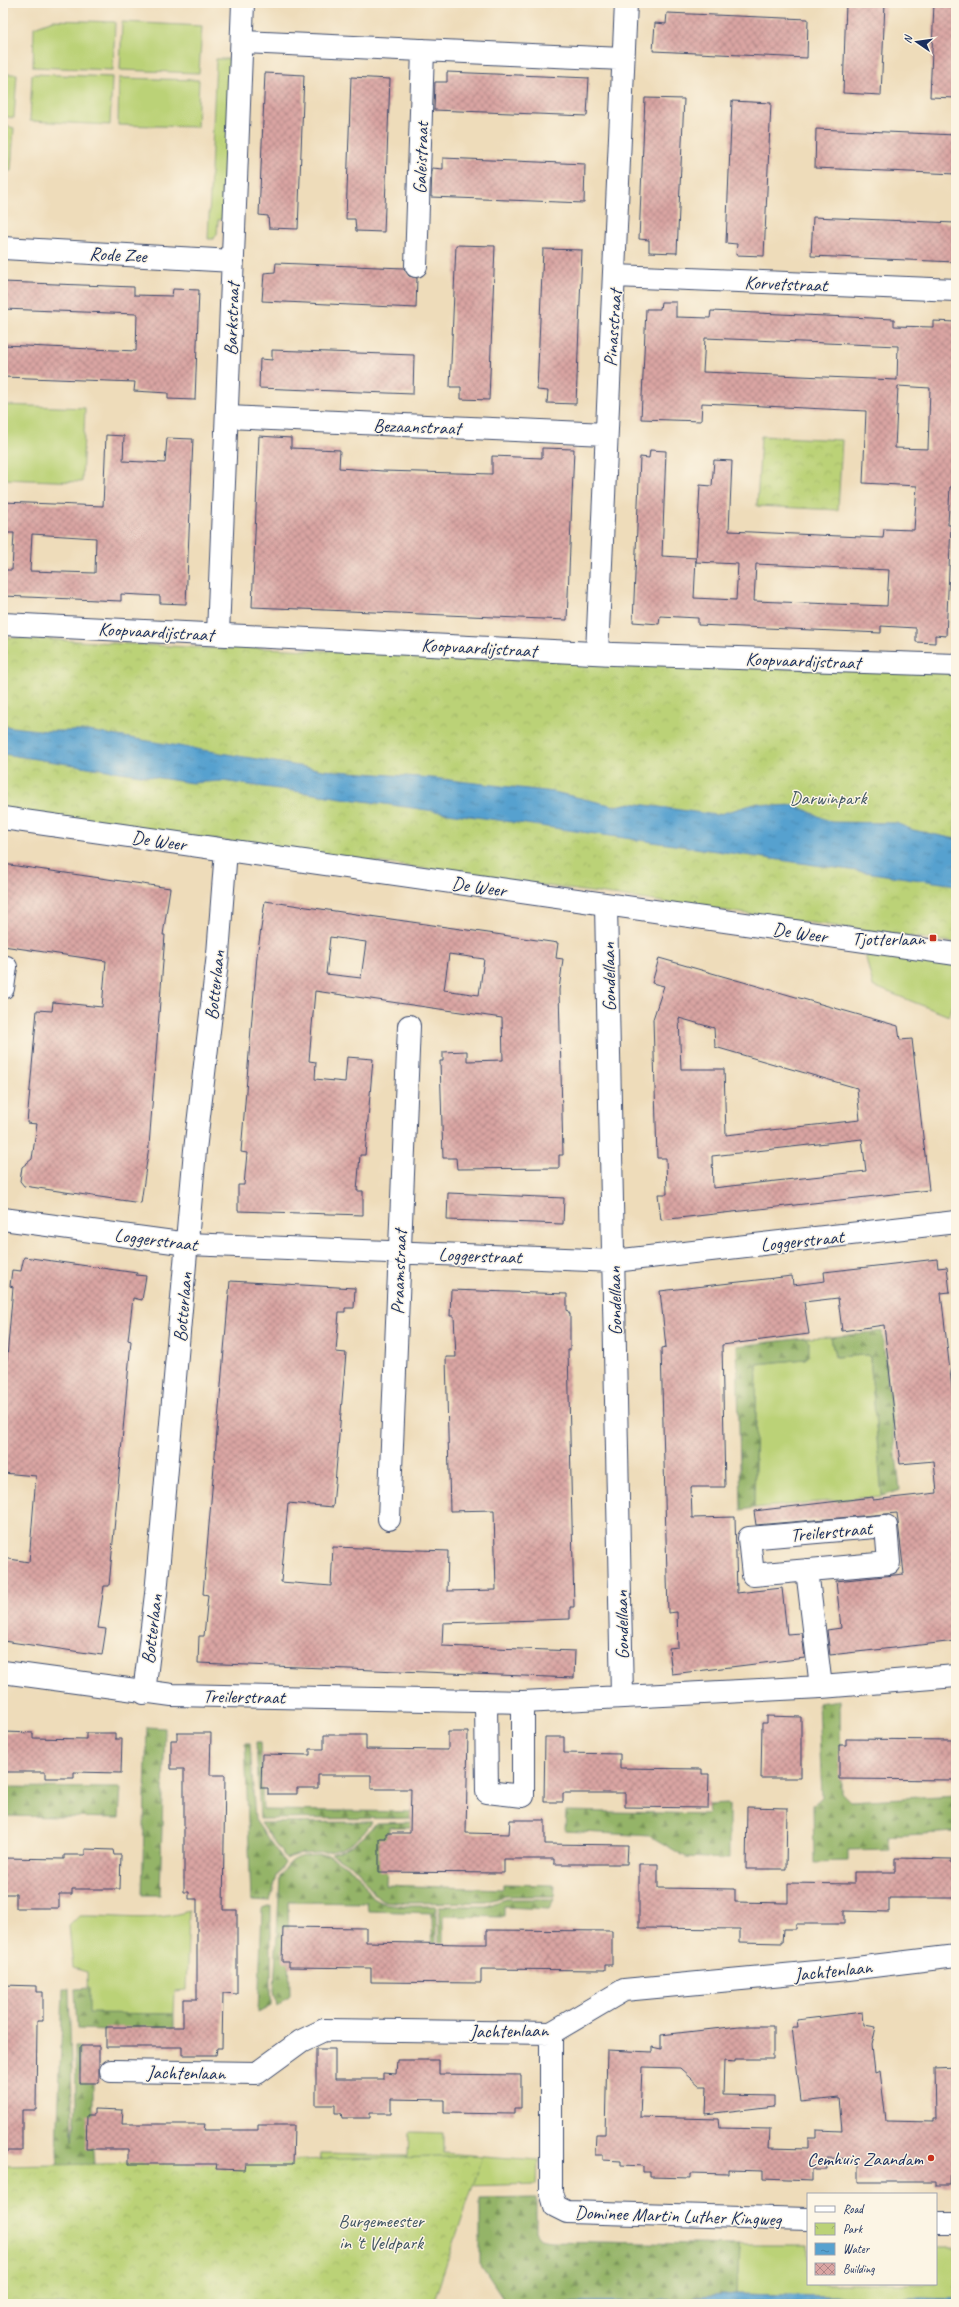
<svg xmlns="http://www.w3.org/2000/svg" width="959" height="2307" font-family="Caveat,sans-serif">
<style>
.green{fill:#bbd277;stroke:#6b806a}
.forest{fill:url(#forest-firs);stroke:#587263}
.park{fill:url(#park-crowns);stroke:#6b806a}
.water{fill:url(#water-ripples);stroke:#396896}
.building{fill:url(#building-cross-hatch);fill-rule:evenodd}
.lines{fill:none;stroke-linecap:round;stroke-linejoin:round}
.minor-casing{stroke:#3b496c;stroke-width:24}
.tertiary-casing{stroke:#3b496c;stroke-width:24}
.minor{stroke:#fff;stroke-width:22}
.tertiary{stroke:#fff;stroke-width:22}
.poi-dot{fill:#c8321e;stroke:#fcf5e5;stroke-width:1.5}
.labels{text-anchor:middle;stroke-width:3;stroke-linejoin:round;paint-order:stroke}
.street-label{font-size:19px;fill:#1b2f5e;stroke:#fcf5e5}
.park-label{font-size:19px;fill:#435864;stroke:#fcf5e5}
.poi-label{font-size:19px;fill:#1b2f5e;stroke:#fcf5e5;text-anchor:end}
</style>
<defs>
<pattern id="forest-firs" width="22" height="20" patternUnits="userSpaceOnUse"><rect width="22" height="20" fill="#94b468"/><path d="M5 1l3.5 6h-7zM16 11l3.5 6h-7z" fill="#789359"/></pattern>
<pattern id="park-crowns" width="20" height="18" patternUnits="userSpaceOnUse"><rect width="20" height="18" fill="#bbd277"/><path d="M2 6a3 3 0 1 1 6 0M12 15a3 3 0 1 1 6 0" fill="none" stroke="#a0b569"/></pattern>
<pattern id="water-ripples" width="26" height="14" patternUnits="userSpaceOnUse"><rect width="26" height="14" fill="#57a1cf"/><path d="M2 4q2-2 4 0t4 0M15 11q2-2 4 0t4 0" fill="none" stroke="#4784ab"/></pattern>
<pattern id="building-cross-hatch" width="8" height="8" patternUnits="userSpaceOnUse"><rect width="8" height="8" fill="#daa5a3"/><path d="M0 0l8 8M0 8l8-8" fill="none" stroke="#b08788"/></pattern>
</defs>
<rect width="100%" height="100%" fill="#fcf5e5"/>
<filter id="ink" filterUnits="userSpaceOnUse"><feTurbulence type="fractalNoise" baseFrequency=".025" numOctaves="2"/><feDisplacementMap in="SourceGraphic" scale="8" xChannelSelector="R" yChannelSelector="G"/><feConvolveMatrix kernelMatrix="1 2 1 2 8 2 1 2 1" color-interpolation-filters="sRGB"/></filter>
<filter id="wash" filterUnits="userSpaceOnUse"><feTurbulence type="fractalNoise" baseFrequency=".012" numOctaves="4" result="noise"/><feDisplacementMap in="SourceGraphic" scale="16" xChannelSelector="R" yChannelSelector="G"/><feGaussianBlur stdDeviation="0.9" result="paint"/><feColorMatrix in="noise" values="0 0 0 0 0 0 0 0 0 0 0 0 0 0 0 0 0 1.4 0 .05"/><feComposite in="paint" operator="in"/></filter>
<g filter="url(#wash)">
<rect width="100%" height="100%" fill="#eedcba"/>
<path class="green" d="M 53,20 L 115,22 L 113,70 L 33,67 L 34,27 Z
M 122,22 L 202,26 L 199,73 L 120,70 Z
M 216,59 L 232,59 L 225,219 L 218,220 L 217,235 L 213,239 L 208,239 Z
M 3,74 L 17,74 L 14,118 L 3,116 Z
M 32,74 L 112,77 L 110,125 L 30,121 Z
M 119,78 L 199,80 L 197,127 L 118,125 Z
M 3,125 L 14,128 L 11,171 L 3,171 Z
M 3,405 L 85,408 L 82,482 L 3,479 Z
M 865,954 L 956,965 L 956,996 L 949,1016 L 873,986 Z
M 831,1337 L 835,1357 L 867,1355 L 870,1357 L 882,1496 L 754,1508 L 757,1364 L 805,1359 L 809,1342 L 805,1338 Z
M 189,1911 L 186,1990 L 175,1991 L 174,2014 L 88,2014 L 87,1972 L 73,1968 L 69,1926 L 79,1916 C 119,1915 150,1923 189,1911 Z
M 409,2132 L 443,2133 L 443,2153 L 538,2160 L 537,2184 L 395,2188 L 317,2204 L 321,2154 L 408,2156 Z
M 739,2245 L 808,2245 L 808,2284 L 936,2284 L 936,2247 L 956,2247 L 956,2299 L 737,2294 Z"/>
<path class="forest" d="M 882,1331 L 900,1490 L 882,1496 L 870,1357 L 867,1355 L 835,1357 L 831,1337 Z
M 805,1338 L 809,1342 L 809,1356 L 805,1359 L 757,1364 L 754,1508 L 741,1510 L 737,1346 Z
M 840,1700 L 841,1792 L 850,1801 L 956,1795 L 956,1832 L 888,1836 L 890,1849 L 848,1850 L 848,1861 L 814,1862 L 813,1805 L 822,1797 L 818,1703 Z
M 147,1727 L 165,1728 L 160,1895 L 142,1895 Z
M 256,1742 L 260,1742 L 263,1810 L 429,1812 L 456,1818 L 260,1819 Z
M 245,1743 L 250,1743 L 255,1820 L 285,1863 L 277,1876 L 270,1901 L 251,1900 Z
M 3,1787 L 121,1788 L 119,1818 L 3,1816 Z
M 729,1804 L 729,1859 L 686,1857 L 650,1836 L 565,1831 L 566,1811 L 709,1814 L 708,1805 Z
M 455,1821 L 455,1827 L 389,1827 L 386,1885 L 503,1889 L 503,1884 L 555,1885 L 554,1896 L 505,1896 L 487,1902 L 408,1903 L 382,1901 L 376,1896 L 358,1870 L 331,1854 C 351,1848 364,1839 376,1823 Z
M 372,1822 C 362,1838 346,1850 327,1852 C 312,1854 300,1852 286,1859 L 261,1823 Z
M 328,1855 L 357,1873 L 374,1899 L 382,1903 L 408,1906 L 436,1906 L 436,1976 L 433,1976 L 432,1913 L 368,1911 L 367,1903 L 288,1902 L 290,1995 L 277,2006 L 274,1990 L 280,1877 C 293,1853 303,1856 328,1855 Z
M 505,1899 L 554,1899 L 549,1909 L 504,1907 L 504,1917 L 443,1916 L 443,1976 L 439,1976 L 439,1906 L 487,1906 Z
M 271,1906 L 271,2006 L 258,2013 L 262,1909 Z
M 89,1988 L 89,2013 L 174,2014 L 174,2032 L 77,2029 L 75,1989 Z
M 63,1989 L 69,1989 L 73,2142 L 76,2104 L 75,2046 L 79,2046 L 80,2080 L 93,2081 L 93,2152 L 96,2187 L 59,2186 L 57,2150 Z
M 536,2198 L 536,2234 L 540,2239 L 551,2241 L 739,2245 L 737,2294 L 655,2301 L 507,2304 L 480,2263 L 480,2199 Z"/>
<path class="park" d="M 761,436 L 842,440 L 838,510 L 757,506 Z
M 3,637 L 223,649 L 237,647 L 609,662 L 956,673 L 956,943 L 3,810 Z
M 483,2156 L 433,2304 L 3,2304 L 3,2166 Z"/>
<path class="water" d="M 3,726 L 47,731 L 88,731 L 323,770 L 432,778 L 554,792 L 615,806 L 631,803 L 716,815 L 758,803 L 775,806 L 795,805 L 831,822 L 896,823 L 913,830 L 956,839 L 956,885 L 222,781 L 192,783 L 3,754 Z
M 737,2294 L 956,2299 L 956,2304 L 559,2304 L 573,2302 L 655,2301 Z"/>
<g id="blocks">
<path class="building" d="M 846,3 L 885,3 L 881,95 L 843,93 Z
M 934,3 L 956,3 L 956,98 L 930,97 Z
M 667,13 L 808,19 L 807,58 L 653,51 L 655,23 L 666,24 Z
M 447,72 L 589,78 L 587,116 L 434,110 L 435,82 L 447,82 Z
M 265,73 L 304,75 L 298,229 L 269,228 L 268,216 L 259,215 Z
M 351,77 L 390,79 L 384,232 L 356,231 L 355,219 L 346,219 Z
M 645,98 L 684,99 L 677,253 L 649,252 L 649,240 L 639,239 Z
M 732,101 L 771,103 L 764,256 L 736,255 L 737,244 L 726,243 Z
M 816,129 L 956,135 L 956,174 L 815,168 Z
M 443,158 L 585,164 L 584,203 L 431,197 L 432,168 L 443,169 Z
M 813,217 L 955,223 L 956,262 L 811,256 Z
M 456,245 L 495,246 L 489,400 L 461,399 L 461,387 L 450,387 Z
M 543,249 L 582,250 L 576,404 L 547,403 L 548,391 L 537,390 Z
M 276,263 L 404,268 L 409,276 L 417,278 L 416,308 L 262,301 L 264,273 L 275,272 Z
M 3,282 L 134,287 L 134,295 L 172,296 L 173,289 L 199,290 L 195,400 L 168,399 L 168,393 L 134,391 L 135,382 L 3,377 L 3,345 L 136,351 L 137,314 L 3,309 Z
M 661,302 L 676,302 L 676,317 L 710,318 L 711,311 L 894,319 L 894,326 L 933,327 L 933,321 L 956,322 L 956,405 L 952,487 L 950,487 L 948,525 L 951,525 L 946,636 L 935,635 L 935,643 L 916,642 L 916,628 L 881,626 L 881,633 L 698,625 L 698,618 L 660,616 L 659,624 L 633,622 L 640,457 L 649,458 L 650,450 L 666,451 L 662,556 L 696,558 L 694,598 L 736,600 L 738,564 L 696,562 L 700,485 L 712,486 L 714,460 L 732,461 L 729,531 L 883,538 L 884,529 L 914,530 L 917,486 L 863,483 L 866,411 L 702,403 L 701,421 L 641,419 L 646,309 L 660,309 ZM 705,338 L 898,346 L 897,380 L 703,372 ZM 898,386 L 930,388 L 928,449 L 895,448 ZM 756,564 L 889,570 L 887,606 L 754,601 Z
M 272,350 L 414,355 L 413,394 L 259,388 L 260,359 L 272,360 Z
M 106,435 L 124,436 L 123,461 L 165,463 L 167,438 L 193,439 L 186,604 L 160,603 L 160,596 L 121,594 L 121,601 L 3,596 L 3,570 L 12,570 L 14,533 L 3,533 L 3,502 L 103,506 ZM 32,534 L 96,538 L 95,573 L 30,571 Z
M 259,436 L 291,438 L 291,448 L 340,450 L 339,468 L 383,471 L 492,474 L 492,456 L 542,458 L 542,448 L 574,449 L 567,620 L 252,607 Z
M 3,864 L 170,888 L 163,935 L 165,935 L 149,1146 L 141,1203 L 24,1186 L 20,1181 L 22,1167 L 32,1159 L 37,1124 L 27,1123 L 37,1010 L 52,1011 L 53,1002 L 102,1007 L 106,961 L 3,946 Z
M 265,901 L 558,943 L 556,958 L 563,959 L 559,990 L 563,1155 L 559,1155 L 559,1168 L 457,1169 L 456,1158 L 443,1158 L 440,1061 L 443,1061 L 443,1052 L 467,1051 L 467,1061 L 503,1060 L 502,1018 L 315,991 L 309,1061 L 316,1062 L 315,1079 L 345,1082 L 347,1057 L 373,1059 L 365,1155 L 360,1155 L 357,1191 L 363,1191 L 363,1215 L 238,1211 L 238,1185 L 244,1185 L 247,1153 L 241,1152 L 257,956 ZM 330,937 L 366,942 L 361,978 L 326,974 ZM 449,954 L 484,959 L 479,995 L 444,990 Z
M 659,958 L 898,1026 L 900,1040 L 912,1039 L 929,1190 L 661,1220 L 658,1194 L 667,1194 L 666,1158 L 657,1158 L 653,1019 L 664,986 L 652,983 ZM 679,1018 L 714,1028 L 715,1047 L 857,1088 L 860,1120 L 726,1135 L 724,1069 L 681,1069 ZM 862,1139 L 866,1171 L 713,1188 L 712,1156 Z
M 448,1193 L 564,1198 L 563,1224 L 447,1220 Z
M 24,1257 L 137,1273 L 136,1275 L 146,1276 L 142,1300 L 133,1298 L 128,1340 L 131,1341 L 109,1586 L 104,1586 L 98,1628 L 106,1629 L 102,1655 L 3,1641 L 3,1558 L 29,1562 L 36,1476 L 3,1473 L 3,1405 L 13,1287 L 10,1286 L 12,1270 L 21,1271 Z
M 937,1259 L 938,1268 L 947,1267 L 950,1292 L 941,1293 L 956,1423 L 956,1641 L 830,1655 L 827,1630 L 841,1628 L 836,1581 L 904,1574 L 897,1513 L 756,1525 L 754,1511 L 873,1497 L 873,1500 L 937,1493 L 934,1461 L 900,1464 L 884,1325 L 842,1331 L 838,1298 L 804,1302 L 809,1334 L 722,1345 L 725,1487 L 691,1487 L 692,1518 L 735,1517 L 737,1593 L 782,1588 L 787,1634 L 802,1633 L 805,1658 L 672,1674 L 669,1648 L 678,1647 L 677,1612 L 668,1613 L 661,1348 L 666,1347 L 660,1291 L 792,1276 L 793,1285 L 825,1281 L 824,1272 Z
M 230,1281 L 355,1288 L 354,1308 L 345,1308 L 345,1312 L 339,1312 L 336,1352 L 346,1353 L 333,1507 L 288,1503 L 281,1582 L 331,1586 L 333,1547 L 448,1551 L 447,1591 L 496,1590 L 494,1510 L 450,1511 L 446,1357 L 456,1357 L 454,1316 L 450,1316 L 451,1290 L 567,1294 L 567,1310 L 570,1314 L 570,1350 L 568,1350 L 574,1607 L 570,1607 L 570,1619 L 443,1623 L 442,1646 L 575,1651 L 574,1678 L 198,1663 L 199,1636 L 204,1636 L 208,1595 L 203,1594 Z
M 767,1716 L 801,1717 L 801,1778 L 761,1778 L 762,1723 L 767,1723 Z
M 4,1732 L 33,1733 L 33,1738 L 86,1739 L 86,1733 L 115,1733 L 115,1739 L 122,1739 L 121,1773 L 74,1772 L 74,1778 L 45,1778 L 45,1772 L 3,1772 Z
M 448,1732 L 468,1732 L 466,1833 L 509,1834 L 510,1820 L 545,1820 L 545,1844 L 628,1845 L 627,1864 L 554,1864 L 554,1859 L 504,1859 L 504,1873 L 379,1872 L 379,1838 L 386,1838 L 386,1833 L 410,1833 L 411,1789 L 371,1789 L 371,1775 L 318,1775 L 318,1788 L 297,1788 L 297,1794 L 268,1794 L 268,1788 L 261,1788 L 262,1754 L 310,1755 L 310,1749 L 324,1749 L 324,1735 L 366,1735 L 366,1749 L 448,1750 Z
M 177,1733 L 211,1733 L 210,1775 L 225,1775 L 223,1910 L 237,1910 L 237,1994 L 223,1993 L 222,2048 L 217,2048 L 216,2055 L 182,2055 L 182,2047 L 106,2047 L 106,2027 L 183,2027 L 183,1999 L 197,1999 L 197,1899 L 189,1899 L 189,1892 L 184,1892 L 184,1769 L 171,1769 L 171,1740 L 177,1740 Z
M 545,1737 L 564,1737 L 564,1753 L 620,1754 L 620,1768 L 702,1769 L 702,1774 L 709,1774 L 708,1808 L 625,1807 L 625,1793 L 563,1793 L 563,1802 L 544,1802 Z
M 846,1739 L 956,1740 L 956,1780 L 839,1779 L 839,1745 L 846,1745 Z
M 747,1807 L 787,1808 L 786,1869 L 746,1869 Z
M 85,1849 L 113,1850 L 114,1855 L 121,1855 L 120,1889 L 72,1889 L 72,1894 L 59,1894 L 59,1908 L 16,1908 L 16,1894 L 3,1894 L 3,1858 L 64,1859 L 64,1855 L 85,1855 Z
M 895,1858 L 951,1859 L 951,1864 L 956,1864 L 956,1898 L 889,1898 L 889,1912 L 844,1911 L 844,1924 L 796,1924 L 796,1929 L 783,1929 L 782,1943 L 740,1942 L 740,1929 L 639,1928 L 639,1864 L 658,1864 L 658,1888 L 735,1889 L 735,1902 L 788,1903 L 788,1883 L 854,1884 L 854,1872 L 895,1872 Z
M 283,1927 L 366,1928 L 366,1942 L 462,1944 L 487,1944 L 487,1930 L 612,1931 L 612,1965 L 605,1965 L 605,1970 L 481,1969 L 481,1983 L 371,1982 L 371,1968 L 289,1967 L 289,1962 L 282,1962 Z
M 3,1985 L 37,1986 L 37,1992 L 43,1992 L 43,2021 L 37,2021 L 36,2110 L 22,2110 L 22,2151 L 3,2151 Z
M 863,2012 L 864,2025 L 876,2027 L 872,2045 L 875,2073 L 880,2071 L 886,2121 L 933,2122 L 933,2119 L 936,2119 L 935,2068 L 956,2067 L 956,2153 L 955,2168 L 951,2168 L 950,2186 L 935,2186 L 935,2182 L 858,2182 L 858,2159 L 827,2158 L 827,2169 L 812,2169 L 812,2181 L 763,2179 L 763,2171 L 728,2170 L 728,2174 L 691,2173 L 691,2178 L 650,2177 L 650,2172 L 643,2172 L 643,2166 L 621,2165 L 621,2161 L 603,2160 L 603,2155 L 595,2155 L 596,2134 L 605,2134 L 607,2050 L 652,2052 L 652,2047 L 661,2049 L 661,2035 L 739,2026 L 773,2026 L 773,2059 L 735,2059 L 735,2062 L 724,2061 L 723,2095 L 774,2096 L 774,2106 L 706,2114 L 707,2086 L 700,2086 L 680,2068 L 642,2067 L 640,2117 L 718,2119 L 719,2128 L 770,2129 L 769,2148 L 808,2149 L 808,2138 L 816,2138 L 816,2130 L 842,2131 L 839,2098 L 801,2102 L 792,2027 L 798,2027 L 797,2020 Z
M 80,2046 L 99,2046 L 99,2083 L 80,2083 Z
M 316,2049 L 335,2049 L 335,2079 L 383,2079 L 383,2073 L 396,2074 L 397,2060 L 439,2060 L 439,2074 L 521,2075 L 521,2108 L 514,2108 L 514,2114 L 444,2113 L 444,2100 L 391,2099 L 391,2113 L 370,2113 L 370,2118 L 342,2118 L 341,2113 L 335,2113 L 335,2105 L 316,2105 Z
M 94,2109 L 123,2110 L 122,2124 L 205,2124 L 204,2130 L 258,2130 L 258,2125 L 294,2125 L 293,2164 L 246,2164 L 245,2170 L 216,2169 L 217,2164 L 128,2164 L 128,2149 L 86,2149 L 87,2115 L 94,2115 Z"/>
</g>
</g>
<g filter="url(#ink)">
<use href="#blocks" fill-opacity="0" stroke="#3b496c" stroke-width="1"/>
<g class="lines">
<g class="minor-casing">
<path id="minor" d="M 242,42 L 623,59
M 3,248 L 233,261
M 416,266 L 423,50
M 615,276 L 956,290
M 228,417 L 606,434
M 3,624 L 613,654 L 956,665
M 218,634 L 243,3
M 597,653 L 626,3
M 606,905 L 622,1697
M 3,988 L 6,967
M 3,1219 L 188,1244 L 614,1261 L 956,1222
M 389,1519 L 409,1026
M 886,1526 L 889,1563 L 753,1575 L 749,1538 Z
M 807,1570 L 821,1687
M 3,1672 L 172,1695 L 523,1702 L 821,1687 L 956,1676
M 144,1693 L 156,1594 L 195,1150 L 218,954 L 226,850
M 486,1701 L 487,1792 L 523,1796 L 523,1702
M 551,2033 L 551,2192 L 555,2206 L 567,2212 L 808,2219
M 111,2071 L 257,2073 L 301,2041 L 324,2030 L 551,2033 L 624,1990 L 848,1969 L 956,1956
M 936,2223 L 956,2223"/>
</g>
<g class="tertiary-casing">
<path id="tertiary" d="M 3,818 L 956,954"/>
</g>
<use href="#minor" class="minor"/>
<use href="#tertiary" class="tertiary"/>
</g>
</g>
<g class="poi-dot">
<rect x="929" y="934" width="8" height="8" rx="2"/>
<circle cx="931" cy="2158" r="4"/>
</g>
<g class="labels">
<g class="street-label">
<text transform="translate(420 158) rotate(-88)" y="7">Galeistraat</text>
<text transform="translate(118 254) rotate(3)" y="7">Rode Zee</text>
<text transform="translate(786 283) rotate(2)" y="7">Korvetstraat</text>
<text transform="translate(231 319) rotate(-88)" y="7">Barkstraat</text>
<text transform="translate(612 328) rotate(-86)" y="7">Pinasstraat</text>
<text transform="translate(417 426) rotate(2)" y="7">Bezaanstraat</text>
<text transform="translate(156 631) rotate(3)" y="7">Koopvaardijstraat</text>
<text transform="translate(479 647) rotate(3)" y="7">Koopvaardijstraat</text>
<text transform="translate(803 660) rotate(2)" y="7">Koopvaardijstraat</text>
<text transform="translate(159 840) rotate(8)" y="7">De Weer</text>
<text transform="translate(479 886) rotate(8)" y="7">De Weer</text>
<text transform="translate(800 932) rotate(8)" y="7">De Weer</text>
<text transform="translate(608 977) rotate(-91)" y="7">Gondellaan</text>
<text transform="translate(214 985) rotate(-84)" y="7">Botterlaan</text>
<text transform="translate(156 1239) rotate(7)" y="7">Loggerstraat</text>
<text transform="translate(802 1240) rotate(-6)" y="7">Loggerstraat</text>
<text transform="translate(480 1255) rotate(2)" y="7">Loggerstraat</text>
<text transform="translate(398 1272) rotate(-88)" y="7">Praamstraat</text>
<text transform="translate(614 1301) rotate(-91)" y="7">Gondellaan</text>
<text transform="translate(182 1307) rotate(-85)" y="7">Botterlaan</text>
<text transform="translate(831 1531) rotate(-5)" y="7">Treilerstraat</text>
<text transform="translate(621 1625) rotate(-91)" y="7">Gondellaan</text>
<text transform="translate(151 1629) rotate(-83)" y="7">Botterlaan</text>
<text transform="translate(244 1696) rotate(1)" y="7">Treilerstraat</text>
<text transform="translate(833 1970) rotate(-6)" y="7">Jachtenlaan</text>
<text transform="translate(509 2030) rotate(-1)" y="7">Jachtenlaan</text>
<text transform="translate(186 2072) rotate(1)" y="7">Jachtenlaan</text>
<text transform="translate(678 2215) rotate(2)" y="7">Dominee Martin Luther Kingweg</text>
</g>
<g class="park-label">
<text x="828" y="804">Darwinpark</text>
<text x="381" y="2227">Burgemeester<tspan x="381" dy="22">in 't Veldpark</tspan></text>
</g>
<g class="poi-label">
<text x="925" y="945">Tjotterlaan</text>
<text x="923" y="2165">Cemhuis Zaandam</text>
</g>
</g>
<rect width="959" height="2307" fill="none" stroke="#fcf5e5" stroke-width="16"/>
<rect x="807" y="2193" width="130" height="92" fill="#fcf5e5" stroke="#a2a6af"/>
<rect x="815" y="2206" width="20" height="6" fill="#ffffff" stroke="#a2a6af"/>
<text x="843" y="2213" font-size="12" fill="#1b2f5e">Road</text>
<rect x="815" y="2223" width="20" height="12" fill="url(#park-crowns)" stroke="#a2a6af"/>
<text x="843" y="2233" font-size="12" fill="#1b2f5e">Park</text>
<rect x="815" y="2243" width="20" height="12" fill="url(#water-ripples)" stroke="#a2a6af"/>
<text x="843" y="2253" font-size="12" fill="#1b2f5e">Water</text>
<rect x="815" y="2263" width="20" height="12" fill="url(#building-cross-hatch)" stroke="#a2a6af"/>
<text x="843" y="2273" font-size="12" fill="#1b2f5e">Building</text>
<g transform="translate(917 42) rotate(283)" stroke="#fcf5e5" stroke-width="3" paint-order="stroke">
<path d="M0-3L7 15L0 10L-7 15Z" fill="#1b2f5e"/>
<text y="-6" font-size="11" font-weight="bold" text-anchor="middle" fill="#1b2f5e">N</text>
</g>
</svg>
